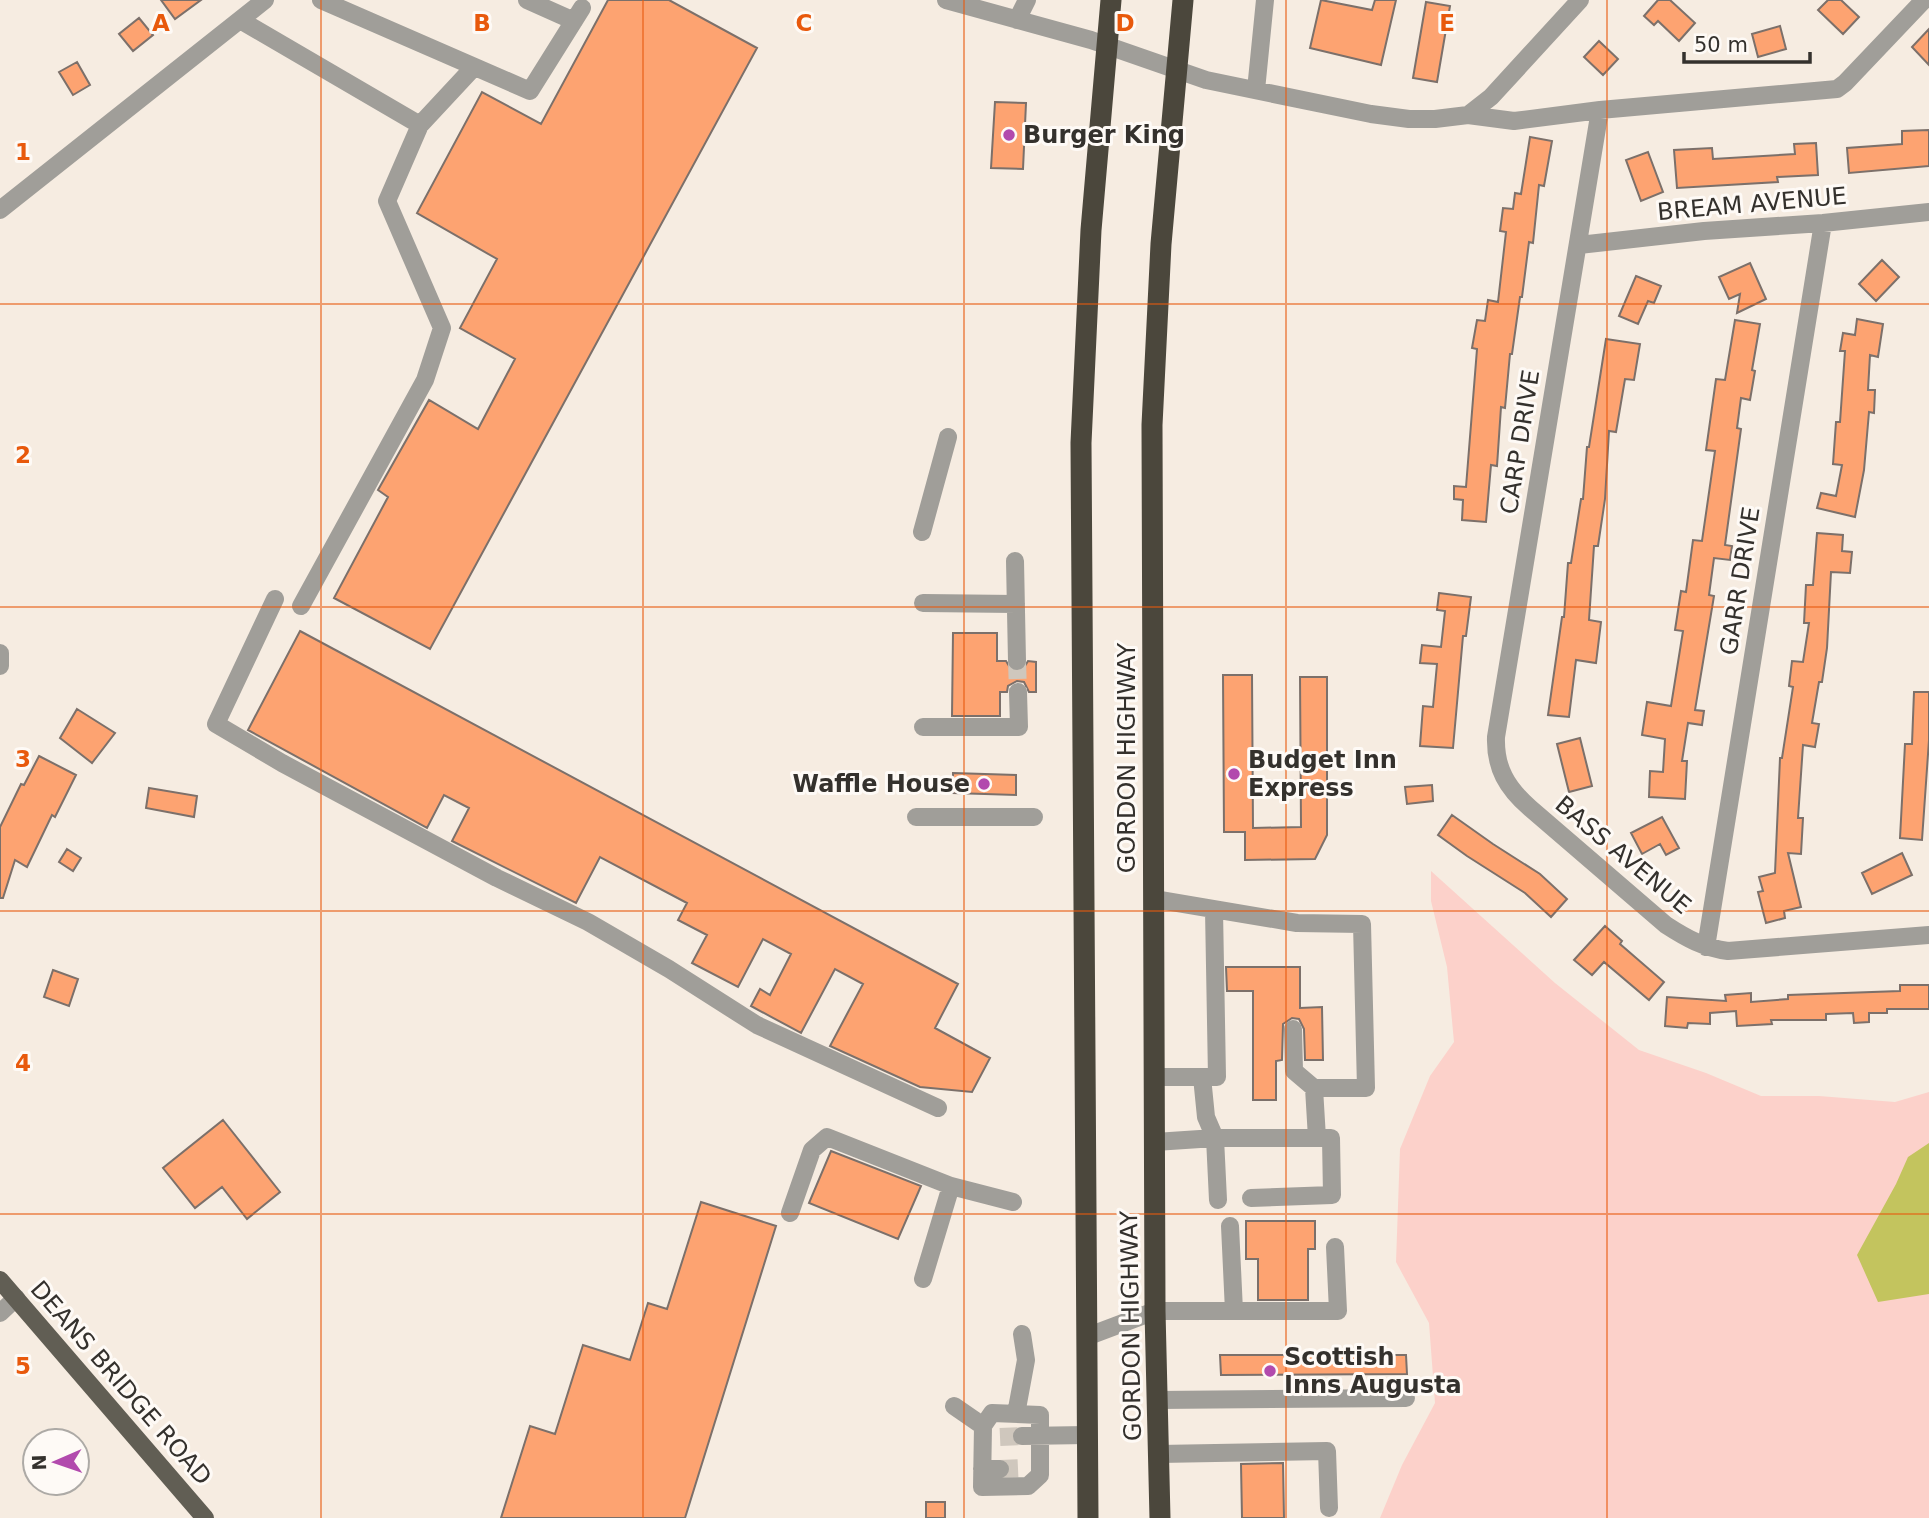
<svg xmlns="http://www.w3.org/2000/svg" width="1929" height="1518" font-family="'DejaVu Sans',sans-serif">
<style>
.green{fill:#fcd1ca}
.water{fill:#c3c45e}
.building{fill:#fda371;stroke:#7c706a;stroke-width:2}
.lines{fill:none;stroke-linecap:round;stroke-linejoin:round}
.minor-tunnel{stroke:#cfc7bd;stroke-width:18;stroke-dasharray:18 9;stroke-linecap:butt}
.minor{stroke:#a09e99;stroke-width:18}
.major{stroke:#615e54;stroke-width:18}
.highway{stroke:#4b473c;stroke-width:21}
.grid{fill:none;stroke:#e8590c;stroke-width:2;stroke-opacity:0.55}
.poi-dot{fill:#b24aad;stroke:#fefaf6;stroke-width:2.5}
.labels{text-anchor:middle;stroke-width:6;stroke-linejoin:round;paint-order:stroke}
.poi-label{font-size:24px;font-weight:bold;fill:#34312d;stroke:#fefaf6;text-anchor:start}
.street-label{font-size:24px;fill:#34312d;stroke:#fefaf6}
.grid-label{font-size:23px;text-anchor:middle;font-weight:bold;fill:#e8590c;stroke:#fefaf6;stroke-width:6;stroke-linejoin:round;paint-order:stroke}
</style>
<rect width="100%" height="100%" fill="#f6ece1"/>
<path class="green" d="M 1431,871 L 1555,983 L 1639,1050 L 1706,1073 L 1761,1096 L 1819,1096 L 1895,1102 L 1929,1092 L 1929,1518 L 1380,1518 L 1402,1465 L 1435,1403 L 1429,1323 L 1396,1262 L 1400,1149 L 1430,1076 L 1454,1042 L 1447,967 L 1431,901 Z"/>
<path class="water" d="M 1929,1143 L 1929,1294 L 1878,1302 L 1857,1255 L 1896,1184 L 1908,1157 Z"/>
<path class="building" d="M 161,0 L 201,0 L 175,19 Z
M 608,0 L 669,0 L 757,48 L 430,649 L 334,598 L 388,497 L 378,490 L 429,400 L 478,429 L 515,359 L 460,328 L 497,259 L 417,213 L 482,92 L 541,124 Z
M 1321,0 L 1372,10 L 1375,0 L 1396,0 L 1381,65 L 1310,48 Z
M 1658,0 L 1670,0 L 1695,23 L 1679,41 L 1658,21 L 1654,25 L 1644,16 Z
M 1828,0 L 1841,0 L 1859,17 L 1843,34 L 1818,10 Z
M 1426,2 L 1450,6 L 1437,82 L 1413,78 Z
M 139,18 L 153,35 L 133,51 L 119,34 Z
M 1780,26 L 1786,49 L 1758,57 L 1752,34 Z
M 1929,29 L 1929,65 L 1912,47 Z
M 1599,41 L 1618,59 L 1603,75 L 1584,57 Z
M 77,62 L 90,85 L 73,95 L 59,72 Z
M 995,102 L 1026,103 L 1023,169 L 991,168 Z
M 1929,130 L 1929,166 L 1849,173 L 1847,148 L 1902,144 L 1902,131 Z
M 1530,137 L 1552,141 L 1544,186 L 1539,185 L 1533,243 L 1529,242 L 1522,297 L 1520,297 L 1512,354 L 1510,354 L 1505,408 L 1501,407 L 1497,466 L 1491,465 L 1486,522 L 1462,520 L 1463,500 L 1454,499 L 1454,486 L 1466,487 L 1477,349 L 1472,348 L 1477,320 L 1485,321 L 1488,300 L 1498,302 L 1506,232 L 1500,231 L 1503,208 L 1513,209 L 1515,193 L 1521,194 Z
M 1816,143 L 1818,175 L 1777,177 L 1778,182 L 1677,188 L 1674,150 L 1712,148 L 1713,159 L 1795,154 L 1794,144 Z
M 1648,152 L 1663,192 L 1641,201 L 1626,160 Z
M 1882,260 L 1899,277 L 1876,301 L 1859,284 Z
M 1750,263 L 1766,299 L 1737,313 L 1740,294 L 1729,299 L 1719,277 Z
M 1636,276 L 1661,286 L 1654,303 L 1648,301 L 1638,324 L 1619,316 Z
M 1857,319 L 1883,324 L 1878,357 L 1870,355 L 1868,390 L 1875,390 L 1874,413 L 1869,412 L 1864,470 L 1855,517 L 1817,508 L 1821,493 L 1836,496 L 1842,465 L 1833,464 L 1836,422 L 1840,422 L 1845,351 L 1840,351 L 1843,333 L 1855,335 Z
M 1735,320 L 1760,324 L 1752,370 L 1755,371 L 1750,400 L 1741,398 L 1737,428 L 1741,429 L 1725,545 L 1732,546 L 1730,560 L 1714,558 L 1709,595 L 1714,596 L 1695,710 L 1704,711 L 1702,725 L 1688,723 L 1682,761 L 1687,761 L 1685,799 L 1649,797 L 1650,771 L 1663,772 L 1665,739 L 1642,735 L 1647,702 L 1671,706 L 1683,631 L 1675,630 L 1681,591 L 1686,592 L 1693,540 L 1702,541 L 1715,451 L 1706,450 L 1716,379 L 1725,380 Z
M 1606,339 L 1640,344 L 1634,380 L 1625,379 L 1616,432 L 1609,431 L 1605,499 L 1598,546 L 1594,546 L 1589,620 L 1601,622 L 1596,663 L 1576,660 L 1569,717 L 1548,715 L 1562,617 L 1564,617 L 1568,563 L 1571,563 L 1581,499 L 1583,499 L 1587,447 L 1589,447 Z
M 1817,533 L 1843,535 L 1842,551 L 1852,552 L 1850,573 L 1831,572 L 1827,648 L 1822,682 L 1819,682 L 1812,723 L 1819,724 L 1815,747 L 1803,745 L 1798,818 L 1803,818 L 1801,854 L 1788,853 L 1801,907 L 1784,911 L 1785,918 L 1766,923 L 1758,892 L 1763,891 L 1759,877 L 1775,873 L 1780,758 L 1782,758 L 1793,687 L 1789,686 L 1792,661 L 1803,662 L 1809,623 L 1804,623 L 1806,585 L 1813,585 Z
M 1439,593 L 1471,597 L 1466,636 L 1463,636 L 1453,748 L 1420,746 L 1423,706 L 1433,707 L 1437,664 L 1420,663 L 1422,645 L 1441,647 L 1445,611 L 1437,610 Z
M 300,631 L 958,984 L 935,1028 L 990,1058 L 972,1092 L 920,1087 L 830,1046 L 863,984 L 835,969 L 801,1033 L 751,1006 L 760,989 L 770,995 L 791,954 L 763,939 L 738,987 L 692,963 L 707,935 L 678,920 L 687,903 L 600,857 L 576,903 L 452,841 L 469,808 L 444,795 L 427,828 L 248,730 Z
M 953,633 L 997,633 L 997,661 L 1006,661 L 1012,671 L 1022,671 L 1028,661 L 1036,662 L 1036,692 L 1029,692 L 1024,682 L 1017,681 L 1008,686 L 1007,692 L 1000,692 L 1000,716 L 952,716 Z
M 1223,675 L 1252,675 L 1253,828 L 1301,827 L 1300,677 L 1327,677 L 1327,835 L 1315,859 L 1245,860 L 1245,832 L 1224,832 Z
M 1914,692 L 1929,692 L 1929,740 L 1922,840 L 1900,838 L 1905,744 L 1912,744 Z
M 77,709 L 115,733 L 92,763 L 60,738 Z
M 1580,738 L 1592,786 L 1569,792 L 1557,744 Z
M 39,756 L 76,775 L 55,817 L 52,815 L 27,867 L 15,860 L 3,898 L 0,898 L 0,827 L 21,784 L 24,785 Z
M 953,773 L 1016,775 L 1016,795 L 953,793 Z
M 1432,785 L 1433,801 L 1407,804 L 1405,787 Z
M 149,788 L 197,796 L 194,817 L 146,808 Z
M 1452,815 L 1493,844 L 1540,874 L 1567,899 L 1551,917 L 1525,893 L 1467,856 L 1438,835 Z
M 1662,817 L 1679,848 L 1666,855 L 1660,844 L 1642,854 L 1631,833 Z
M 67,849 L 81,858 L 73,871 L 59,862 Z
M 1902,853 L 1912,875 L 1872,894 L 1862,873 Z
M 1605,926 L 1622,941 L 1620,944 L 1664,982 L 1649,1000 L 1604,962 L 1592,975 L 1574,960 Z
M 1226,967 L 1300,967 L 1300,1008 L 1322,1007 L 1323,1060 L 1305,1060 L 1304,1029 L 1299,1019 L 1292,1018 L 1283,1024 L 1282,1060 L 1276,1061 L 1276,1100 L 1253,1100 L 1253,991 L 1227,991 Z
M 53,970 L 78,979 L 69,1006 L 44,997 Z
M 1900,985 L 1929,985 L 1929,1009 L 1887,1009 L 1887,1013 L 1869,1013 L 1869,1022 L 1854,1023 L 1853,1013 L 1826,1014 L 1826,1020 L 1771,1020 L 1772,1024 L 1737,1026 L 1736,1011 L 1710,1013 L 1710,1024 L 1688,1023 L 1687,1028 L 1665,1026 L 1667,997 L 1726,1001 L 1725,995 L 1751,993 L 1751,1002 L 1788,999 L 1788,995 L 1900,991 Z
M 223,1120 L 280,1192 L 247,1219 L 222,1187 L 195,1208 L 163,1168 Z
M 831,1151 L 921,1186 L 898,1239 L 809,1203 Z
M 701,1202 L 776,1226 L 685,1518 L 501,1518 L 530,1426 L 555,1434 L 583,1345 L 630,1360 L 648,1303 L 667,1309 Z
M 1246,1221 L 1315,1221 L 1315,1249 L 1308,1249 L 1308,1300 L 1258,1300 L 1258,1259 L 1246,1259 Z
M 1220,1355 L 1406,1355 L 1407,1374 L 1221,1375 Z
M 1283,1463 L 1284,1518 L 1242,1518 L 1241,1464 Z
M 926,1502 L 945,1502 L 945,1518 L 926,1518 Z"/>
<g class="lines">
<path class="minor-tunnel" d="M 1017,661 L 1018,692
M 1000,1437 L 1022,1436
M 1000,1469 L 1021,1468"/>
<path class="minor" d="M 321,0 L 530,91 L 582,8
M 527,0 L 574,21
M 946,0 L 1091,40 L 1206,80 L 1371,114 L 1409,119 L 1435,119 L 1468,115 L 1491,97 L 1580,0
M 240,20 L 420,125
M 1017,20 L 1027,0
M 1256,90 L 1265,0
M 1600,110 L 1496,737 C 1495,768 1507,788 1530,808 L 1666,925 C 1686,938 1704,948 1728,951 L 1929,935
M 1468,115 L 1514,121 L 1600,110 L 1837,89 L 1845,83 L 1924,0
M 0,210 L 265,0
M 1579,245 L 1704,231 L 1823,223 L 1929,212
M 922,532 L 948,437
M 1015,561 L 1017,661
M 275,599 L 216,724 L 282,763 L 497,878 L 588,922 L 669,969 L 757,1025 L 938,1108
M 923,603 L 1016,604
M 301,606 L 425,380 L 442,328 L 387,201 L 420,125 L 474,67
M 0,653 L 0,666
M 923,727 L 1019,727 L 1018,692
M 916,817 L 1034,817
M 1154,899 L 1297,923 L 1362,924 L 1366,1088 L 1314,1088 L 1294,1071 L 1293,1029
M 1706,947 L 1823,223
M 1155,1077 L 1217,1077 L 1214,910
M 1202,1077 L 1206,1117 L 1215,1138 L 1331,1138 L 1332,1195 L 1251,1198
M 1314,1088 L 1317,1138
M 1155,1142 L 1215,1138 L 1218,1200
M 790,1213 L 812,1150 L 827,1137 L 951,1186 L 1013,1202
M 1230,1226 L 1234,1311
M 923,1279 L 951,1186
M 0,1313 L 16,1298
M 1086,1337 L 1155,1311 L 1338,1311 L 1335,1247
M 1158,1400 L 1406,1398
M 954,1406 L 983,1426 L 992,1413 L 1040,1415 L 1040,1475 L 1028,1486 L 982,1487 L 983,1426
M 1016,1414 L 1026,1360 L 1022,1334
M 1022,1436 L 1087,1435
M 1159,1454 L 1327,1451 L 1329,1508
M 982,1469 L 1000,1469"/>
<path class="major" d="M 0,1280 L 205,1518"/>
<path class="highway" d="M 1088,1518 L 1081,443 L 1091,230 L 1111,0
M 1160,1518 L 1155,1311 L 1152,425 L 1161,244 L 1183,0"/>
</g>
<path class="grid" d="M 321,0 L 321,1518M 643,0 L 643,1518M 964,0 L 964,1518M 1286,0 L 1286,1518M 1607,0 L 1607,1518M 0,304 L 1929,304M 0,607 L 1929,607M 0,911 L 1929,911M 0,1214 L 1929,1214"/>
<g class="poi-dot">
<circle cx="1009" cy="135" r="7"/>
<circle cx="1234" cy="774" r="7"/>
<circle cx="984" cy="784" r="7"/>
<circle cx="1270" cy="1371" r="7"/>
</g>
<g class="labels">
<g class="poi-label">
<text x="1023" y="143">Burger King</text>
<text x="1248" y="768">Budget Inn<tspan x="1248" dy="28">Express</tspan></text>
<text x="970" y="792" text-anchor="end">Waffle House</text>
<text x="1284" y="1365">Scottish<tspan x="1284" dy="28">Inns Augusta</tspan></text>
</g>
<g class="street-label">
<text transform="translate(1752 204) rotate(-5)" y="8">BREAM AVENUE</text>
<text transform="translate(1520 442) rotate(-81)" y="8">CARP DRIVE</text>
<text transform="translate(1740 581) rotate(-81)" y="8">GARR DRIVE</text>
<text transform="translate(1127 758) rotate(-90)" y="8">GORDON HIGHWAY</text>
<text transform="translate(1623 855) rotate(40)" y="8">BASS AVENUE</text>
<text transform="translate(1131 1326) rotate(-91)" y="8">GORDON HIGHWAY</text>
<text transform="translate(121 1383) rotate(49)" y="8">DEANS BRIDGE ROAD</text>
</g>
</g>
<g class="grid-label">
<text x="161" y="31">A</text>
<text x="482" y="31">B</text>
<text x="804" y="31">C</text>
<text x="1125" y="31">D</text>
<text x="1447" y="31">E</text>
<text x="23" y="160">1</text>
<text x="23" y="463">2</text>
<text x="23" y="767">3</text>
<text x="23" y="1071">4</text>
<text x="23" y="1374">5</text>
</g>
<g transform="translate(56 1462) rotate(268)"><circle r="33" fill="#fefaf6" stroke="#adaaa6" stroke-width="2"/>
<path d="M0-5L12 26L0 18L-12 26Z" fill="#b24aad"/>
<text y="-10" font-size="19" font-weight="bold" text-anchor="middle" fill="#34312d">N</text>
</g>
<path d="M1684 52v10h126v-10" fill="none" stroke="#34312d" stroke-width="3.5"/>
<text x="1694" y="52" font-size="21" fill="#34312d" stroke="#fefaf6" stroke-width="5" paint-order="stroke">50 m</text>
</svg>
